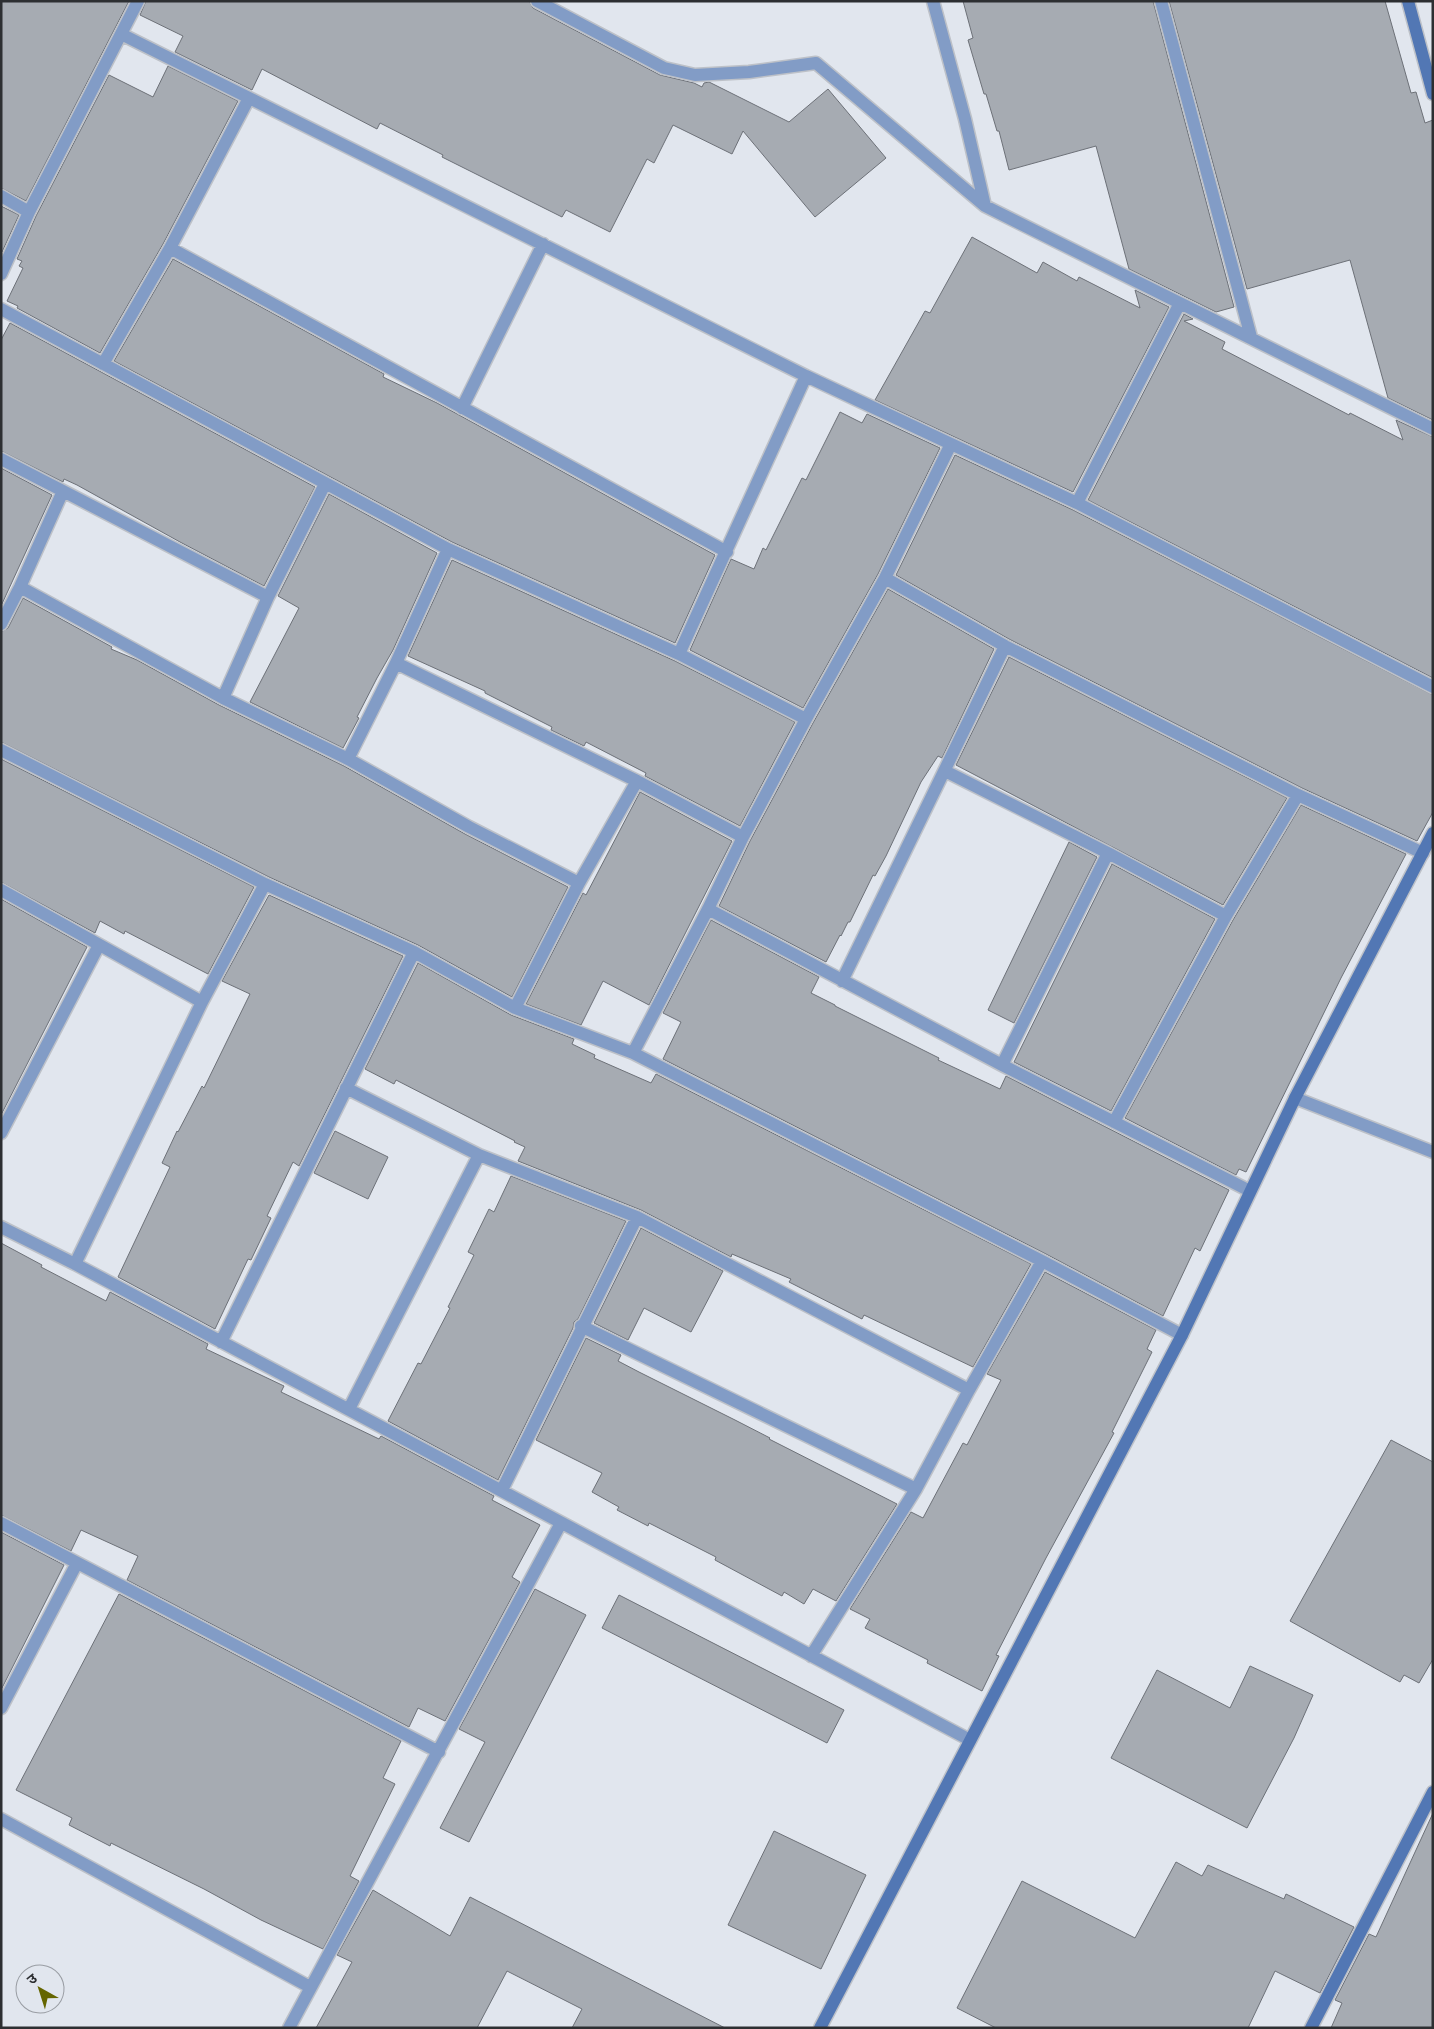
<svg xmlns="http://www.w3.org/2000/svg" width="1434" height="2029" font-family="Raleway,'Noto Sans Devanagari',sans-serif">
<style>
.building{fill:#a6abb2;stroke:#6d7178}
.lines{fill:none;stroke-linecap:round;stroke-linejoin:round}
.street-casing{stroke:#bdc1c8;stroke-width:15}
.secondary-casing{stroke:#bdc1c8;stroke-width:15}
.street{stroke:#829cc6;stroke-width:12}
.secondary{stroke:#5277b4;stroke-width:12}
</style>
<rect width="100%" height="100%" fill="#e1e6ee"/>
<path class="building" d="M 1,1 L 129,1 L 26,201 L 1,188 Z
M 146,1 L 529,1 L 533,8 L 660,75 L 694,83 L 702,87 L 704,83 L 709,82 L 789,122 L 828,89 L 886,158 L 815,217 L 743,131 L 732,154 L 673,125 L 654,163 L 647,159 L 610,232 L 566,210 L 562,217 L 442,157 L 443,155 L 380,123 L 377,129 L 262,69 L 252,90 L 175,52 L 183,36 L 140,15 Z
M 963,1 L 1153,1 L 1234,307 L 1216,312 L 1129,269 L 1096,146 L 1009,170 L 999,131 L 997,131 L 986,94 L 984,94 L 968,40 L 973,38 Z
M 1169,1 L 1385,1 L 1411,93 L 1416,92 L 1425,123 L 1433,120 L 1433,420 L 1388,398 L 1350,260 L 1247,289 Z
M 168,66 L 238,101 L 163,244 L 100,353 L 17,308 L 18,306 L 7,301 L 23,268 L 19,266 L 22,261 L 17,259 L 36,216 L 109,75 L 153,97 Z
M 1,206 L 19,215 L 2,252 L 1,252 Z
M 972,237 L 1037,273 L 1043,262 L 1077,281 L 1079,277 L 1140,308 L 1135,290 L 1169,307 L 1073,492 L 875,400 L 925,311 L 930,313 Z
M 173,259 L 384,374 L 383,377 L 437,403 L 715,555 L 675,643 L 452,542 L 114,361 Z
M 1184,314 L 1193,319 L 1184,321 L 1225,342 L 1222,349 L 1349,415 L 1350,413 L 1403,440 L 1396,420 L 1433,437 L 1433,678 L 1088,500 Z
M 10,323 L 315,487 L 264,586 L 180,542 L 77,485 L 64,479 L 63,482 L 1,451 L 1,340 Z
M 840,412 L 862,423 L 867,414 L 940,448 L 878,574 L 803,708 L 690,650 L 731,559 L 754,569 L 763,548 L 766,550 L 802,478 L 806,480 Z
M 955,455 L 1073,510 L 1433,695 L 1433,812 L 1417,841 L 1302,788 L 1009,639 L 896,575 Z
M 1,468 L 52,495 L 1,606 Z
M 329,494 L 437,553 L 393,650 L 377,678 L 357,717 L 359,718 L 343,748 L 250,702 L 299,608 L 278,596 Z
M 452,560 L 675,661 L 795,722 L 740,826 L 645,776 L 646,773 L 586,742 L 584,746 L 551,730 L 552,727 L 485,693 L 485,691 L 408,656 Z
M 888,589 L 994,649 L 942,758 L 938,756 L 921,782 L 886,856 L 875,876 L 873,875 L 850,922 L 848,922 L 841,936 L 840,935 L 826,962 L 719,906 L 750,841 L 813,723 Z
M 23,598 L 112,647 L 111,649 L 137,660 L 219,705 L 344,766 L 465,834 L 568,887 L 512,997 L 418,945 L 269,877 L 1,742 L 1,632 L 8,628 Z
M 1009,657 L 1287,798 L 1223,905 L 956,765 Z
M 1,759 L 254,887 L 208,974 L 125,931 L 124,934 L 100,921 L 95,933 L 1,882 Z
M 640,792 L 732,841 L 649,1005 L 603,981 L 581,1025 L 526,1004 L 583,893 L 586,895 Z
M 1301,805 L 1406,854 L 1341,978 L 1246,1172 L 1239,1169 L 1236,1175 L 1125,1118 L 1233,920 Z
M 1069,842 L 1097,857 L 1014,1023 L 988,1010 Z
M 1112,864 L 1215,919 L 1111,1111 L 1014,1062 Z
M 269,895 L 403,956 L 299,1166 L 293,1162 L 267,1216 L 271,1218 L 251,1260 L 248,1259 L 215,1329 L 118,1277 L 170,1167 L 162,1163 L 177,1131 L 178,1132 L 202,1086 L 204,1088 L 250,994 L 222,981 Z
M 1,899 L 87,947 L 1,1115 Z
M 711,920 L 819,977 L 811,993 L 835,1005 L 835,1006 L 939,1058 L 938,1060 L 1000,1089 L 1006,1076 L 1229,1190 L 1200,1251 L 1195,1248 L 1163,1316 L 1046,1254 L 663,1059 L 681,1022 L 663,1013 Z
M 418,963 L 511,1015 L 574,1039 L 572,1044 L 595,1055 L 594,1058 L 651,1083 L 656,1074 L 1031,1264 L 973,1367 L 864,1315 L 862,1319 L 789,1282 L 791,1279 L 732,1254 L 731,1257 L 641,1210 L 518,1161 L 525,1147 L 514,1142 L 515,1141 L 396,1080 L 394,1084 L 365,1069 Z
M 335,1131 L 388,1157 L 368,1199 L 314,1173 Z
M 511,1176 L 626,1221 L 578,1319 L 574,1322 L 573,1328 L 498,1480 L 388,1421 L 418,1363 L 421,1364 L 450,1308 L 448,1307 L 474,1255 L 468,1252 L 489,1209 L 494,1212 Z
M 641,1228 L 723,1271 L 691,1332 L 644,1308 L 628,1340 L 594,1323 Z
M 1,1243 L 42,1265 L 41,1267 L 106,1301 L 110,1292 L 208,1344 L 206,1349 L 284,1386 L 281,1392 L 379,1439 L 381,1436 L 494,1496 L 492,1500 L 540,1525 L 512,1577 L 520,1582 L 445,1721 L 418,1708 L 409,1727 L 127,1580 L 138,1556 L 81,1530 L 71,1551 L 1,1515 Z
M 1045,1272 L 1156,1330 L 1147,1349 L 1152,1352 L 1112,1432 L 1114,1433 L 1046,1558 L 996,1655 L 999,1656 L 982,1691 L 927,1663 L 928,1660 L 865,1628 L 870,1619 L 850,1609 L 911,1512 L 923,1518 L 963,1443 L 967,1445 L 1001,1380 L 987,1374 Z
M 586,1338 L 621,1355 L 618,1361 L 639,1372 L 735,1420 L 770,1438 L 769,1439 L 897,1504 L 836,1601 L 813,1589 L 804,1604 L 784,1592 L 782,1596 L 715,1560 L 716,1557 L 649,1523 L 648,1526 L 617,1510 L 619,1507 L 592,1492 L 602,1473 L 536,1440 Z
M 1391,1440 L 1433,1462 L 1433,1659 L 1419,1683 L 1404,1675 L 1400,1682 L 1290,1621 Z
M 1,1532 L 64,1565 L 1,1690 Z
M 535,1589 L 586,1615 L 469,1842 L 440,1828 L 485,1742 L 459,1729 Z
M 119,1594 L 401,1741 L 383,1778 L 395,1784 L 350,1876 L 359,1881 L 323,1949 L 261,1920 L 204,1889 L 111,1843 L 110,1846 L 69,1825 L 72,1818 L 16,1790 Z
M 619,1595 L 844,1710 L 827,1743 L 602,1628 Z
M 1250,1666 L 1313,1695 L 1294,1738 L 1247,1828 L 1111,1758 L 1157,1670 L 1230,1708 Z
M 1433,1813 L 1433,2028 L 1331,2028 L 1342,2003 L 1335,2000 L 1369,1934 L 1376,1937 Z
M 774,1831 L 866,1875 L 821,1969 L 728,1925 Z
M 1176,1862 L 1202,1876 L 1208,1865 L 1284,1899 L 1286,1894 L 1354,1927 L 1320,1993 L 1275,1971 L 1248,2028 L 996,2028 L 957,2008 L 1022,1881 L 1135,1938 Z
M 373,1890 L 450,1936 L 470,1897 L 725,2028 L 572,2028 L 582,2009 L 507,1971 L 477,2028 L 316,2028 L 352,1962 L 337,1955 Z"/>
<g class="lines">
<g class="street-casing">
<path id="street" d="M 537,1 L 664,68 L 695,75 L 749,72 L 816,63 L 985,206 L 1433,429
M 933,1 L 965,119 L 985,206
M 1161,1 L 1251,337
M 121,34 L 806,376 L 1077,503 L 1433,687
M 249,98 L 170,248 L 727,552
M 1,196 L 29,212
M 1,274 L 29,212 L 138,1
M 1,309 L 448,549 L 679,654 L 806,719
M 103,364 L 170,248
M 462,408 L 543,244
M 1,459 L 63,491 L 20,587 L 1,624
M 63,491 L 268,597 L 223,698
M 1077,503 L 1180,303
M 885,578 L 1005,646 L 1298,795 L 1423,853
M 20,587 L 223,698 L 348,759 L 469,827 L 579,883
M 268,597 L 325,484
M 679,654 L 806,376
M 396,663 L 448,549
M 1,750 L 265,884 L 414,952 L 515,1008 L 633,1053 L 1042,1261 L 1182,1335
M 348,759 L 396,663 L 637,781 L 743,837
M 945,771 L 1108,853 L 1226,916
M 1,890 L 202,1002
M 708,909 L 1002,1065 L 1250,1191
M 842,981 L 1005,646
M 515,1008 L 579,883 L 637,781
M 633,1053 L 708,909 L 743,837 L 806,719 L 885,578 L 951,444
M 1002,1065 L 1108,853
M 346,1088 L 479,1155 L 637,1217 L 969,1390 L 916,1489 L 811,1656
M 1295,1098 L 1433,1152
M 1114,1122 L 1226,916 L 1298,795
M 1,1133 L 99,945
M 1,1227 L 75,1264 L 970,1740
M 75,1264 L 202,1002 L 265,884
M 581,1326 L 916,1489
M 221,1342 L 414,952
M 969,1390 L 1042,1261
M 349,1409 L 479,1155
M 502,1490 L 637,1217
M 1,1523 L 439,1752
M 1,1708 L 77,1563
M 1,1819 L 310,1987
M 289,2028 L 561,1523"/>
</g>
<g class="secondary-casing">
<path id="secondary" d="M 1408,1 L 1433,94
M 820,2028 L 1182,1335 L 1295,1098 L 1433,833
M 1311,2028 L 1433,1792"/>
</g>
<use href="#street" class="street"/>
<use href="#secondary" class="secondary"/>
</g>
<rect width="1434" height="2029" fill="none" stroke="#2d2f32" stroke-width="5"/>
<g transform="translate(40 1989) rotate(321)"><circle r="24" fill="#e1e6ee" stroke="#999da3"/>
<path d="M0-4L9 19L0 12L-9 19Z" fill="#656600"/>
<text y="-8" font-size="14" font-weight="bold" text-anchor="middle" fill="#2d2f32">उ</text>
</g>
</svg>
